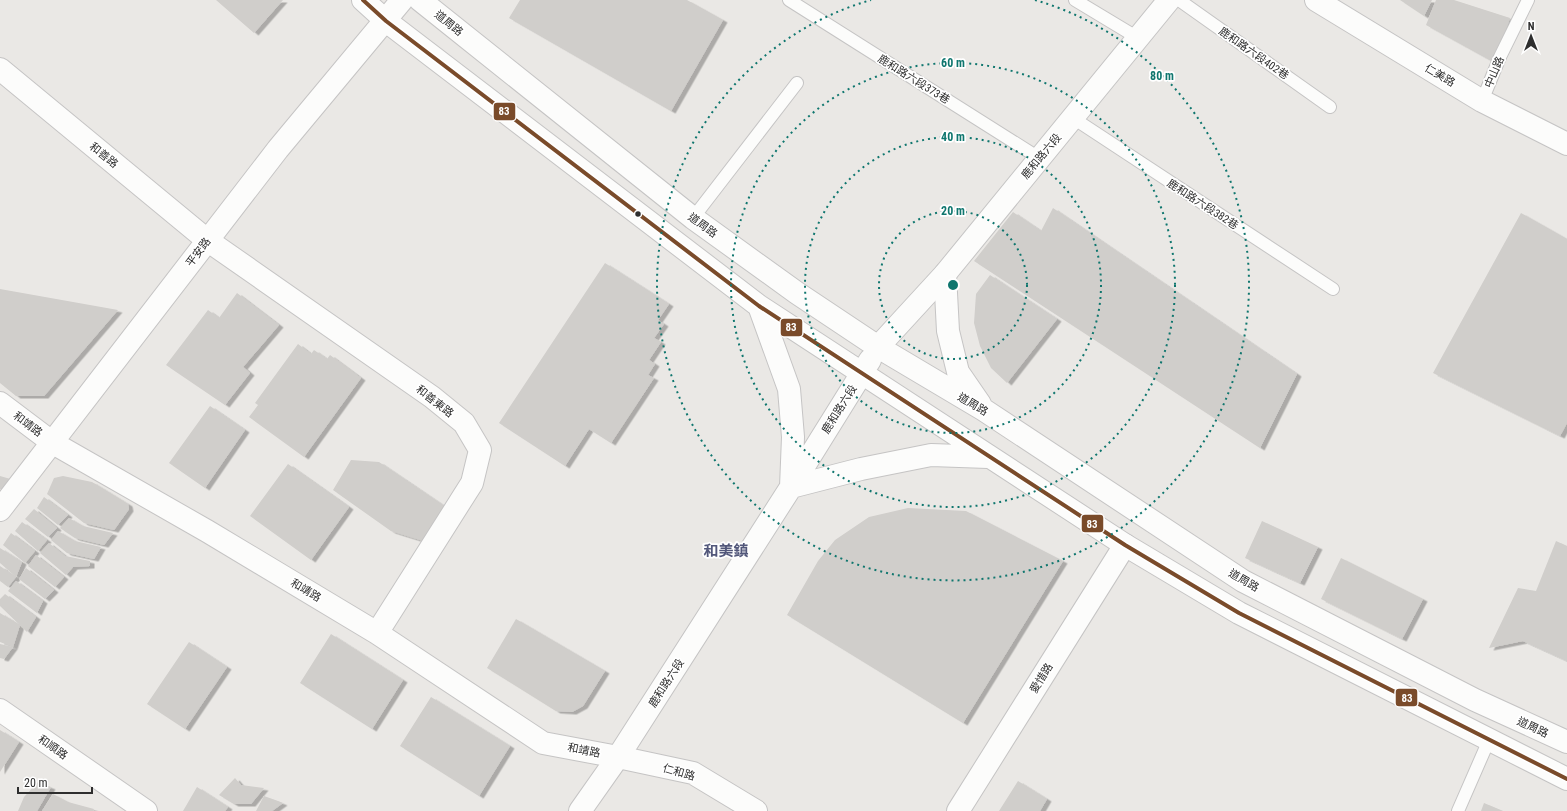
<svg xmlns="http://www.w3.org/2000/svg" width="1567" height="811" font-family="'Roboto Condensed','Noto Sans TC',sans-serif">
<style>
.building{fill:#d0cecb;filter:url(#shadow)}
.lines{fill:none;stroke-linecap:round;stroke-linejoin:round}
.service-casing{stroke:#c5c4c4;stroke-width:14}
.minor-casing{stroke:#c5c4c4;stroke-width:24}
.tertiary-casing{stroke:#c5c4c4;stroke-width:24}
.secondary-casing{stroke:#c5c4c4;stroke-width:24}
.service{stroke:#fcfcfb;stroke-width:12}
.minor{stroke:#fcfcfb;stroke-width:22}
.tertiary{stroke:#fcfcfb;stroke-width:22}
.secondary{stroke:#fcfcfb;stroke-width:22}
.bus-1-casing{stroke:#fff;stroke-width:7}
.bus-1{stroke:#7a4b2a;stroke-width:4}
.ring{fill:none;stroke:#0f766e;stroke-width:2;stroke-dasharray:2 4}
.bus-dot{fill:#2e2e2e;stroke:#fff;stroke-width:1.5}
.labels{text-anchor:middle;stroke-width:3.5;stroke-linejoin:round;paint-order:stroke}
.street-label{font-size:11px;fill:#2e2e2e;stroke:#fff}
.district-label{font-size:15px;font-weight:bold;fill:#52577a;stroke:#fff}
.centre{fill:#0f766e;stroke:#fff;stroke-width:2}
.ring-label{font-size:12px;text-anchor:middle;font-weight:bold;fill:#0f766e;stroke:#fff;stroke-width:3.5;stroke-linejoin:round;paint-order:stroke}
.line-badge{stroke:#fff;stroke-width:1.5}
.badge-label{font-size:11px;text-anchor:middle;font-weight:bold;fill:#fff}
</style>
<defs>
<filter id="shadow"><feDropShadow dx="4.5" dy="2.5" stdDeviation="0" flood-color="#0004"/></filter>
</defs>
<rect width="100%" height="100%" fill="#eae8e5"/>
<path class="building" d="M 216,0 L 283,0 L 254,33 Z
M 520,0 L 687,0 L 723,20 L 671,111 L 509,18 Z
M 1400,0 L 1432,0 L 1424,16 Z
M 1436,0 L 1454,0 L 1510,18 L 1495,63 L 1426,25 Z
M 1053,208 L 1297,374 L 1260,448 L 974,261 L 1013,212 L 1041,231 Z
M 1521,213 L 1567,239 L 1567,423 L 1560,436 L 1433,373 Z
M 605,263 L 669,304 L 658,320 L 664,324 L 654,338 L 661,342 L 649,360 L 655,364 L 648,375 L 654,378 L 611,443 L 589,429 L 565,466 L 499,423 Z
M 990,275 L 1057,319 L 1007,383 L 991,368 L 980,346 L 974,323 L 976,294 Z
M 0,289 L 118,310 L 44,396 L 16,396 L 0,383 Z
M 237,293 L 279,325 L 243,367 L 250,373 L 225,405 L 166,365 L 208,310 L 219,318 Z
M 298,344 L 311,354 L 314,350 L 327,359 L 330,355 L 361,378 L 304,457 L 249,417 L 258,405 L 255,403 Z
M 210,406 L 245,430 L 205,488 L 169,463 Z
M 351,460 L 379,462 L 453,512 L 433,544 L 391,531 L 333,490 Z
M 288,464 L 349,507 L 311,560 L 250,516 Z
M 0,476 L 14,480 L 3,490 L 0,489 Z
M 63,476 L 92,482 L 128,504 L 129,509 L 114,530 L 84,523 L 47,494 L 54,478 Z
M 44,497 L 68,515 L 58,525 L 37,508 Z
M 908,508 L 966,511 L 1063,561 L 963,723 L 787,615 L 818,561 L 835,540 L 869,517 Z
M 34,509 L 57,528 L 48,537 L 25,519 Z
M 69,518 L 83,526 L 113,533 L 104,545 L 75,538 L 60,528 Z
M 1262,521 L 1318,547 L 1300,583 L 1245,558 Z
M 22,522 L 47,540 L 38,551 L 15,531 Z
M 58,531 L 75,541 L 101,547 L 94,559 L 67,553 L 51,540 Z
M 11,533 L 35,551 L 25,563 L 3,545 Z
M 1556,541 L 1567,546 L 1567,661 L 1523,641 L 1489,648 L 1518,588 L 1536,591 Z
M 49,543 L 65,556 L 90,561 L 90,566 L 73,567 L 66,575 L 40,553 Z
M 0,548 L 22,562 L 16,577 L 8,587 L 0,581 L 0,566 L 16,577 L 0,563 Z
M 36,555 L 64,577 L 55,587 L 28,566 Z
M 1341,558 L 1423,599 L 1402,639 L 1321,599 Z
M 26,568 L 54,590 L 45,599 L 19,579 Z
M 16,581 L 43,601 L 37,613 L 8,591 Z
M 5,594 L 36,617 L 27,632 L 0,606 L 0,599 Z
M 0,613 L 20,625 L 13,647 L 4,659 L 0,658 L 0,644 L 13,647 L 0,642 Z
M 516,619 L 605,671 L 583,706 L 572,712 L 556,711 L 487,668 Z
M 331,634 L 403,680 L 372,729 L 300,683 Z
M 189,642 L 227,667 L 185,729 L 147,704 Z
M 431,697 L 510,746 L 479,796 L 400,746 Z
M 0,730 L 19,742 L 0,772 Z
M 235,778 L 241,785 L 264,788 L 251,804 L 234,804 L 219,795 Z
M 1018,781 L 1047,799 L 1040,811 L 999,811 Z
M 38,782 L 51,787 L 37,811 L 18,811 L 24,797 Z
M 197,787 L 228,807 L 225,811 L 183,811 Z
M 53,794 L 68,802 L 94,809 L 93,811 L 42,811 Z
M 264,796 L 278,801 L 283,803 L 272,811 L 256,811 Z
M 1484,803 L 1503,811 L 1481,811 Z"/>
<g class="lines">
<g class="service-casing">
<path id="service" d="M 789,0 L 1039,158
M 1075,0 L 1138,38
M 1179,0 L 1330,107
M 1482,101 L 1500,57 L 1528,0
M 1073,118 L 1333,289
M 693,218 L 797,83
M 1458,811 L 1489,740"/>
</g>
<g class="minor-casing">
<path id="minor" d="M 1316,0 L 1482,101 L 1567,144
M 0,69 L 207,240 L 432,397 L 464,423 L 480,450 L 472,483 L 377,633
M 0,403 L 53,443 L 207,531 L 377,633 L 543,743 L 618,757 L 693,773 L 756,811
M 0,510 L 278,149 L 402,0
M 0,710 L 146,811
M 958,811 L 1125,545"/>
</g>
<g class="tertiary-casing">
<path id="tertiary" d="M 878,347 L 945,274 L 1169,0"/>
</g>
<g class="secondary-casing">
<path id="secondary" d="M 363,0 L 386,21 L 759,306 L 1125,545 L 1239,613 L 1567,779
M 420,0 L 693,218 L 797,293 L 878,347 L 984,410 L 1243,581 L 1475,700 L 1567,742
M 945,274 L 948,331 L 958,372 L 980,404
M 759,306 L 789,389 L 793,437 L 791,487 L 861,469 L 931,455 L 988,457
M 580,811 L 618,757 L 791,487 L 870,360"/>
</g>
<use href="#service" class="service"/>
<use href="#minor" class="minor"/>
<use href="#tertiary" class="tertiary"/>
<use href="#secondary" class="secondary"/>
<g class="bus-1-casing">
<path id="bus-1" d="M 363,0 L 386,21 L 759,306 L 1125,545 L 1239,613 L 1567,779"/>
</g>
<use href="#bus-1" class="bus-1"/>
</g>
<g class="ring">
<circle cx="953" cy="285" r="74"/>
<circle cx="953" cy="285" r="148"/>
<circle cx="953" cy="285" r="222"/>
<path d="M1035 0A296 296 0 1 1 871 0"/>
</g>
<circle class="bus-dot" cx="638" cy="214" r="3.5"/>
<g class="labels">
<g class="street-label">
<text transform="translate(449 23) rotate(39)" y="4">道周路</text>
<text transform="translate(1254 53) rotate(35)" y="4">鹿和路六段402巷</text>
<text transform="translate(1494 72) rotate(-67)" y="4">中山路</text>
<text transform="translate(1440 75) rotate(31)" y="4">仁美路</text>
<text transform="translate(914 79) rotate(32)" y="4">鹿和路六段373巷</text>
<text transform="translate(104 155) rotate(39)" y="4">和善路</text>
<text transform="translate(1041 156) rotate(-50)" y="4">鹿和路六段</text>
<text transform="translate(1203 204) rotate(33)" y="4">鹿和路六段382巷</text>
<text transform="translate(703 225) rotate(36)" y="4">道周路</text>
<text transform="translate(198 252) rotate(-53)" y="4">平安路</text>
<text transform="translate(435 401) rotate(38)" y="4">和善東路</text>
<text transform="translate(973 404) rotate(31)" y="4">道周路</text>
<text transform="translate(839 409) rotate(-58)" y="4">鹿和路六段</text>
<text transform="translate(28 424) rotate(37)" y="4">和靖路</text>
<text transform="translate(1244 580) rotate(30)" y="4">道周路</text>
<text transform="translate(306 590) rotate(31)" y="4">和靖路</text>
<text transform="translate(1041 678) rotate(-58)" y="4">愛惜路</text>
<text transform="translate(666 683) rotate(-57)" y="4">鹿和路六段</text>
<text transform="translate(1533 727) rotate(25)" y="4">道周路</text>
<text transform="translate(53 747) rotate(35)" y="4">和順路</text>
<text transform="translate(584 750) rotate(11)" y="4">和靖路</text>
<text transform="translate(679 772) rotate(16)" y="4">仁和路</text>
</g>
<g class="district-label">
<text x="726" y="556">和美鎮</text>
</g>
</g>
<circle cx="953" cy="285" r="6" class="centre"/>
<g class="ring-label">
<text x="953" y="67">60 m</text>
<text x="1162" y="80">80 m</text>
<text x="953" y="141">40 m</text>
<text x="953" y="215">20 m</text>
</g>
<g class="line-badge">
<rect x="493" y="102" width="23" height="19" rx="4" fill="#7a4b2a"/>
<rect x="780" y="318" width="23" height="19" rx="4" fill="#7a4b2a"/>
<rect x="1081" y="514" width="23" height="19" rx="4" fill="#7a4b2a"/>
<rect x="1395" y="688" width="23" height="19" rx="4" fill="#7a4b2a"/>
</g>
<g class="badge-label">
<text x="504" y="115">83</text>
<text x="791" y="331">83</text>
<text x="1092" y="528">83</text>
<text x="1407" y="702">83</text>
</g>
<g transform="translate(1531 36)" stroke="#ffffff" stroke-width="3" paint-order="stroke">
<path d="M0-3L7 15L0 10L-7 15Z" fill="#2e2e2e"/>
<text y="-6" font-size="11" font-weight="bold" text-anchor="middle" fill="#2e2e2e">N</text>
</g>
<path d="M18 787v6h74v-6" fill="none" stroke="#2e2e2e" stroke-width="2"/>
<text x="24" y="787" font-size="12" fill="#2e2e2e" stroke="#ffffff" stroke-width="3" paint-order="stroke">20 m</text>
</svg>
